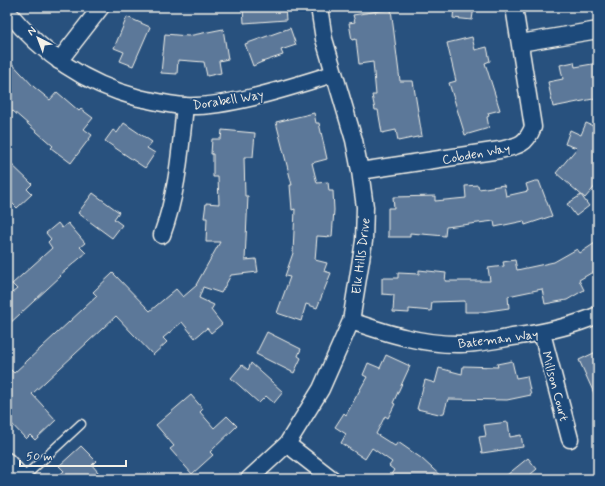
<svg xmlns="http://www.w3.org/2000/svg" width="605" height="486" font-family="Mynerve,sans-serif">
<style>
.building{fill:#5b7899;stroke:#f4f1e8}
.lines{fill:none;stroke-linecap:round;stroke-linejoin:round}
.service-casing{stroke:#f4f1e8;stroke-width:11}
.minor-casing{stroke:#f4f1e8;stroke-width:19}
.service{stroke:#1f4a7a;stroke-width:8}
.minor{stroke:#1f4a7a;stroke-width:16}
.labels{text-anchor:middle;stroke-width:3;stroke-linejoin:round;paint-order:stroke}
.street-label{font-size:13px;fill:#f4f1e8;stroke:#1f4a7a}
</style>
<rect width="100%" height="100%" fill="#28517e"/>
<filter id="ink" filterUnits="userSpaceOnUse"><feTurbulence type="fractalNoise" baseFrequency=".025" numOctaves="2"/><feDisplacementMap in="SourceGraphic" scale="8" xChannelSelector="R" yChannelSelector="G"/><feConvolveMatrix kernelMatrix="1 2 1 2 8 2 1 2 1" color-interpolation-filters="sRGB"/></filter>
<g filter="url(#ink)">
<path class="building" d="M 243,7 L 285,7 L 286,20 L 244,23 Z
M 454,7 L 474,7 L 472,20 L 453,18 Z
M 391,9 L 400,81 L 413,81 L 422,136 L 398,141 L 396,130 L 382,133 L 378,110 L 375,110 L 372,95 L 376,95 L 373,62 L 359,64 L 356,39 L 352,40 L 349,23 L 355,22 L 353,15 Z
M 127,17 L 150,27 L 133,66 L 120,61 L 124,52 L 114,48 Z
M 290,28 L 296,45 L 281,50 L 283,55 L 262,62 L 262,60 L 262,62 L 253,66 L 245,44 Z
M 223,29 L 228,59 L 219,61 L 221,73 L 207,76 L 204,62 L 178,60 L 177,74 L 161,73 L 165,34 L 188,36 Z
M 472,37 L 475,50 L 487,47 L 490,61 L 485,63 L 500,110 L 488,113 L 489,116 L 487,117 L 489,128 L 465,135 L 449,83 L 456,81 L 447,43 Z
M 7,58 L 34,87 L 50,100 L 57,92 L 79,111 L 81,109 L 93,118 L 84,129 L 92,135 L 71,163 L 51,148 L 53,146 L 13,111 L 7,116 Z
M 574,62 L 575,67 L 598,63 L 598,98 L 553,107 L 548,82 L 563,79 L 560,65 Z
M 314,113 L 316,123 L 319,123 L 327,159 L 312,163 L 317,183 L 328,182 L 329,191 L 333,191 L 334,210 L 332,237 L 317,236 L 315,260 L 327,263 L 324,271 L 331,273 L 317,308 L 306,304 L 301,321 L 277,313 L 290,277 L 285,276 L 293,253 L 295,209 L 292,210 L 290,185 L 292,185 L 276,122 Z
M 124,123 L 152,142 L 147,148 L 155,153 L 145,168 L 105,141 L 113,130 L 117,133 Z
M 586,123 L 598,128 L 598,183 L 585,198 L 556,173 L 577,148 L 565,144 L 570,130 L 581,135 Z
M 222,130 L 255,133 L 253,157 L 244,157 L 245,196 L 248,196 L 245,260 L 256,259 L 258,272 L 231,275 L 221,293 L 203,287 L 199,298 L 214,305 L 211,310 L 222,324 L 211,333 L 207,328 L 195,338 L 182,322 L 163,338 L 167,342 L 153,355 L 116,316 L 32,394 L 56,420 L 35,440 L 30,435 L 26,439 L 7,419 L 7,366 L 14,373 L 97,296 L 93,292 L 113,273 L 150,311 L 176,289 L 183,297 L 197,285 L 196,285 L 220,242 L 206,242 L 207,218 L 204,218 L 206,203 L 219,204 L 218,177 L 213,177 L 213,154 L 211,154 L 212,139 L 221,139 Z
M 7,160 L 32,184 L 27,189 L 32,194 L 17,208 L 7,198 Z
M 535,181 L 539,181 L 552,216 L 525,225 L 524,221 L 495,227 L 494,221 L 446,227 L 445,236 L 410,233 L 410,237 L 388,237 L 388,208 L 394,208 L 393,197 L 435,196 L 435,201 L 466,198 L 465,186 L 478,185 L 479,189 L 504,185 L 506,196 L 528,191 L 526,184 Z
M 93,193 L 119,212 L 114,219 L 122,225 L 112,238 L 78,213 Z
M 581,195 L 589,206 L 576,216 L 567,204 Z
M 58,223 L 62,228 L 68,223 L 85,243 L 80,247 L 86,253 L 60,275 L 61,276 L 7,326 L 7,297 L 17,289 L 12,284 L 52,248 L 48,242 L 51,239 L 46,233 Z
M 598,241 L 598,269 L 579,280 L 584,290 L 567,300 L 545,304 L 542,289 L 508,296 L 509,308 L 481,312 L 465,312 L 465,301 L 432,302 L 431,311 L 409,309 L 409,313 L 393,312 L 394,295 L 382,294 L 382,278 L 398,278 L 398,273 L 419,274 L 419,270 L 446,273 L 445,281 L 490,281 L 488,268 L 504,266 L 503,262 L 515,260 L 517,270 L 554,262 L 577,249 L 580,253 Z
M 267,332 L 301,349 L 298,356 L 301,358 L 294,373 L 256,354 Z
M 598,351 L 598,402 L 579,360 Z
M 386,355 L 410,366 L 393,403 L 395,404 L 388,418 L 385,416 L 376,434 L 395,446 L 398,442 L 421,458 L 444,479 L 388,479 L 394,470 L 389,466 L 392,462 L 372,448 L 365,459 L 341,443 L 346,434 L 335,427 L 344,413 L 346,415 L 367,377 L 363,375 L 368,363 L 380,368 Z
M 512,361 L 516,378 L 527,376 L 531,395 L 507,400 L 448,399 L 444,413 L 439,414 L 417,409 L 425,380 L 435,383 L 439,368 L 462,374 L 463,366 L 498,367 L 497,364 Z
M 251,363 L 283,392 L 274,403 L 266,396 L 259,403 L 231,378 L 242,365 L 248,370 Z
M 191,395 L 203,409 L 200,412 L 214,428 L 227,416 L 237,426 L 210,452 L 213,455 L 192,474 L 170,449 L 174,446 L 156,425 Z
M 508,422 L 510,437 L 521,435 L 523,447 L 482,453 L 479,437 L 486,436 L 484,425 Z
M 81,446 L 96,461 L 92,465 L 104,479 L 55,479 L 64,471 L 59,466 Z
M 528,458 L 537,469 L 525,479 L 502,479 Z"/>
<g class="lines">
<g class="service-casing">
<path id="service" d="M 23,478 L 81,424"/>
</g>
<g class="minor-casing">
<path id="minor" d="M 7,11 C 44,55 83,83 139,98 C 154,101 169,105 184,106 C 228,108 291,87 333,74
M 520,43 L 598,30
M 59,61 L 101,7
M 360,171 L 500,150 C 518,146 526,145 533,127 L 514,7
M 162,235 C 178,191 180,152 185,106
M 351,321 C 386,333 423,345 461,344 C 480,344 500,339 519,336 C 546,332 573,326 598,315
M 542,333 L 570,439
M 287,444 L 332,479
M 7,461 L 23,479
M 249,479 L 287,444 L 321,389 L 351,321 L 364,241 L 365,207 L 360,171 L 354,140 L 324,39 L 319,7"/>
</g>
<use href="#service" class="service"/>
<use href="#minor" class="minor"/>
</g>
</g>
<g class="labels">
<g class="street-label">
<text transform="translate(228 99) rotate(-9)" y="5">Dorabell Way</text>
<text transform="translate(476 153) rotate(-10)" y="5">Cobden Way</text>
<text transform="translate(360 256) rotate(-83)" y="5">Elk Hills Drive</text>
<text transform="translate(498 338) rotate(-7)" y="5">Bateman Way</text>
<text transform="translate(556 386) rotate(75)" y="5">Millson Court</text>
</g>
</g>
<rect width="605" height="486" fill="none" stroke="#1f4a7a" stroke-width="24"/>
<rect x="12" y="12" width="581" height="462" fill="none" stroke="#f4f1e8" stroke-width="1.5" filter="url(#ink)"/>
<g transform="translate(38 38) rotate(318)" stroke="#1f4a7a" stroke-width="3" paint-order="stroke">
<path d="M0-3L7 15L0 10L-7 15Z" fill="#f4f1e8"/>
<text y="-6" font-size="11" font-weight="bold" text-anchor="middle" fill="#f4f1e8">N</text>
</g>
<path d="M20 460v6h106v-6" fill="none" stroke="#f4f1e8" stroke-width="2"/>
<text x="26" y="460" font-size="12" fill="#f4f1e8" stroke="#1f4a7a" stroke-width="3" paint-order="stroke">50 m</text>
</svg>
